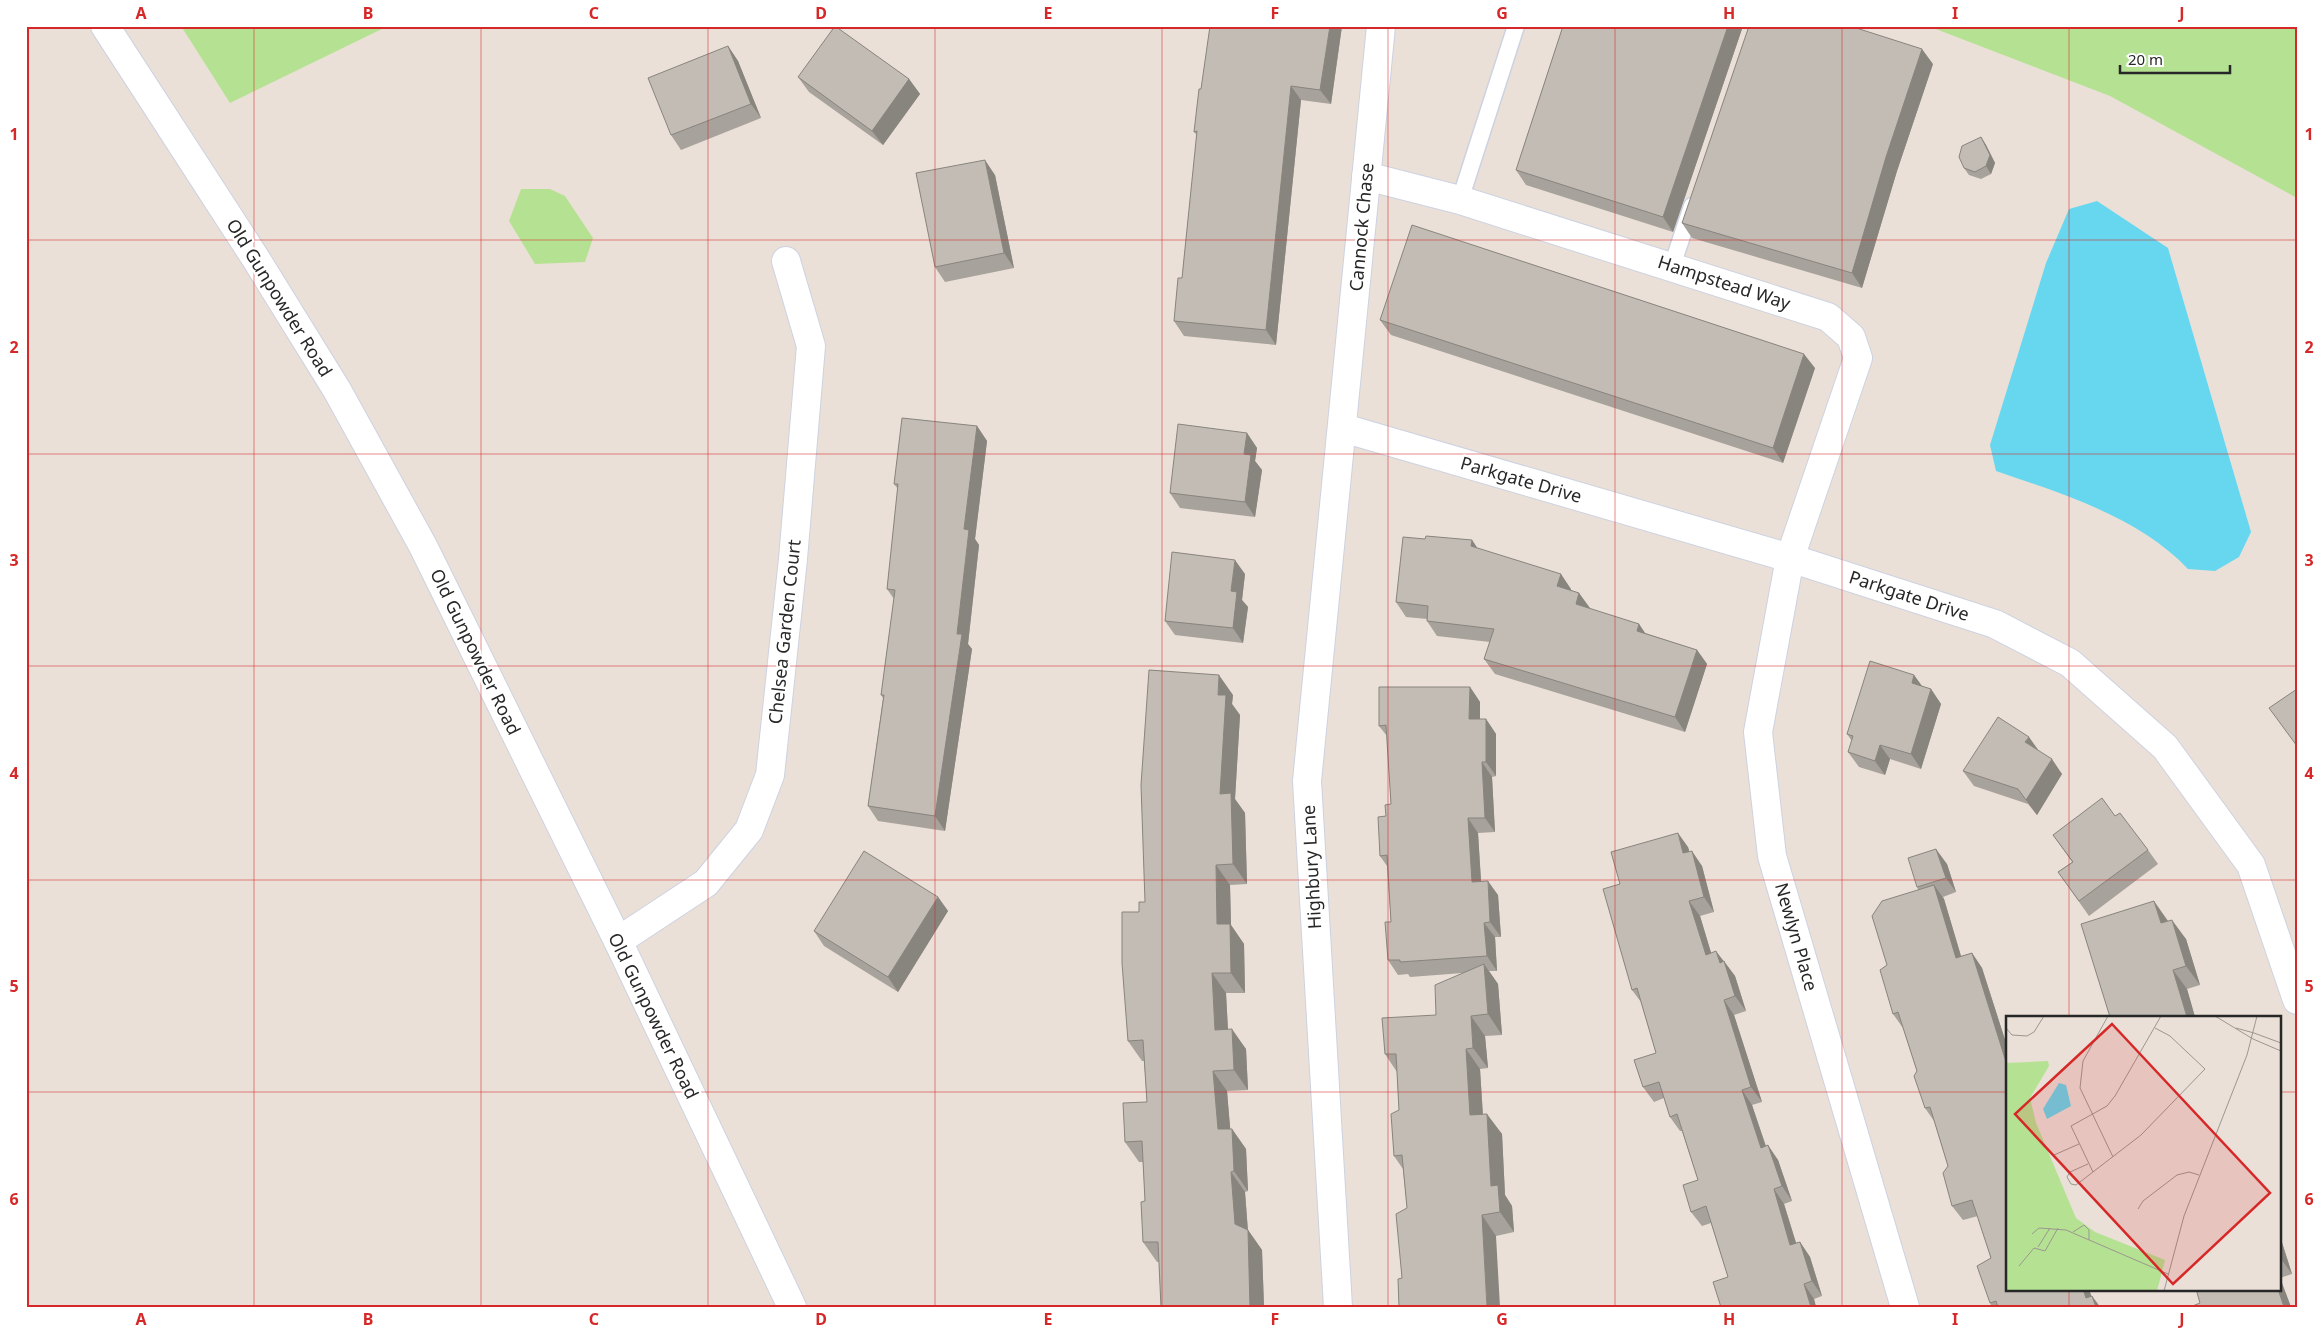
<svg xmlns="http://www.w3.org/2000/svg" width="2323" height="1333" font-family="'Noto Sans',sans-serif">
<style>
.green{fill:#b5e292}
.water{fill:#67d7ef}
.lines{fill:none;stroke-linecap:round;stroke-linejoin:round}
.service-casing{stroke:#cdd2e1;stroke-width:19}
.minor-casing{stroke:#cdd2e1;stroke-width:30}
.secondary-casing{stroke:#cdd2e1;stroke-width:30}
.service{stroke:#fff;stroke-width:16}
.minor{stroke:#fff;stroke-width:28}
.secondary{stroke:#fff;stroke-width:28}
.wall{fill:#a7a29b}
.shaded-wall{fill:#88847e}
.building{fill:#c2bcb4;stroke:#88847e}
.grid{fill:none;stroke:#d62828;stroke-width:1;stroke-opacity:0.55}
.labels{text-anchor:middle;stroke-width:4.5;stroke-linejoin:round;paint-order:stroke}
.street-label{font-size:18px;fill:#272727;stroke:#fff}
.inset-road{fill:none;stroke:#9c9691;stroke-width:1}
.view{fill:#d62828;fill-opacity:0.15;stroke:#d62828;stroke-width:2.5}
.inset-edge{fill:none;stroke:#272727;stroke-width:2.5}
.neatline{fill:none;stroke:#d62828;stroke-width:2}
.grid-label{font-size:16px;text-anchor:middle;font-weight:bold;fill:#d62828}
</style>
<rect width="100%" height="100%" fill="#eae0d7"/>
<path class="green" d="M 181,26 L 388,26 L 230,103 Z
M 1928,26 L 2297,26 L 2297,198 L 2110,96 Z
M 521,189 L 550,189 L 565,196 L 593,238 L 585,262 L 535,264 L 509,221 Z"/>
<path class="water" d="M 2097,201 L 2168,248 L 2251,532 L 2239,557 L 2215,571 L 2188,569 C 2139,517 2063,494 1996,471 L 1990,445 L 2046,263 L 2069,209 Z"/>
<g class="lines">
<g class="service-casing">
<path id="service" d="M 1460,200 L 1516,26
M 1672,266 L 1692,206"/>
</g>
<g class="minor-casing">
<path id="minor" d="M 1366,176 L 1460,200 L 1828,317 L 1851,337 L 1858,358 L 1790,558 L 1758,732 L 1772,856 L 1905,1307
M 1343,428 L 1790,558 L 1995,624 L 2070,663 L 2165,747 L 2251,865 L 2297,1000
M 618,941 L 706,883 L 749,830 L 770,775 L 793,559 L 811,346 L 786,261
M 1338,1307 L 1307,781 L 1381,26"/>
</g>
<g class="secondary-casing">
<path id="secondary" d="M 105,26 L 256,259 L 337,390 L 423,546 L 618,941 L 792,1307"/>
</g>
<use href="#service" class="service"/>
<use href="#minor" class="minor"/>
<use href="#secondary" class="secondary"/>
</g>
<path class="wall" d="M 1342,26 L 1331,104 L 1301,100 L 1276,345 L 1184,336 L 1174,321 L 1182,278 L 1197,135 L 1194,132 L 1201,89 Z
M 1563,26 L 1743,26 L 1673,232 L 1526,185 L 1516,170 Z
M 728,46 L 738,61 L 761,118 L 681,150 L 671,135 Z
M 1933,64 L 1897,171 L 1862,288 L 1692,238 L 1682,223 Z
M 798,77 L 909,79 L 920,94 L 883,145 L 809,92 Z
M 1981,137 L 1986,145 L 1995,163 L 1991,174 L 1981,179 L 1969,175 L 1964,168 Z
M 995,175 L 1014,268 L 945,282 L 935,267 Z
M 1380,320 L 1815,368 L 1783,463 L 1391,335 Z
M 977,426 L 987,441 L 975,539 L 979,545 L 968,644 L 972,649 L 945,831 L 878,821 L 868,806 L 883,698 L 881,695 L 894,599 L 887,589 L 898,489 L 894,484 Z
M 1247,433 L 1257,448 L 1255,461 L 1262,470 L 1255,517 L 1180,508 L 1170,493 Z
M 1425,539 L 1472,540 L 1477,548 L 1571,589 L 1571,590 L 1579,593 L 1589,609 L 1639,624 L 1645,633 L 1697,650 L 1707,664 L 1685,732 L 1495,674 L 1484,659 L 1490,642 L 1437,636 L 1427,621 L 1427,619 L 1406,617 L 1396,602 Z
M 1245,574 L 1242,600 L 1248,607 L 1243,643 L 1175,635 L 1165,621 Z
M 1914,675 L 1922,687 L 1931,689 L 1941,704 L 1921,769 L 1890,759 L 1885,775 L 1859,767 L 1848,752 L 1852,741 L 1847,734 Z
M 1470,687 L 1480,702 L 1480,719 L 1486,719 L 1496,734 L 1496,776 L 1492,777 L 1495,832 L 1478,833 L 1481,881 L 1498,895 L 1501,937 L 1495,937 L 1497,971 L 1489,971 L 1498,984 L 1502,1035 L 1485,1036 L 1488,1068 L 1480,1069 L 1483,1114 L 1502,1134 L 1505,1195 L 1512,1206 L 1514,1232 L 1496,1236 L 1402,1278 L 1407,1208 L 1403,1169 L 1394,1156 L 1399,1110 L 1397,1072 L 1385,1054 L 1436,1015 L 1463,973 L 1410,977 L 1408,974 L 1398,975 L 1388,960 L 1391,922 L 1387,866 L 1380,856 L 1386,816 L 1391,804 L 1387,736 L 1379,726 Z
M 1233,695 L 1232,704 L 1240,715 L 1235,799 L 1245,813 L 1247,884 L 1230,885 L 1231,925 L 1244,944 L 1245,993 L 1226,993 L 1228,1029 L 1246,1049 L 1248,1090 L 1227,1091 L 1230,1129 L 1232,1129 L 1246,1149 L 1248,1191 L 1245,1192 L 1248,1230 L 1262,1250 L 1264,1307 L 1161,1307 L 1159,1262 L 1157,1262 L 1143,1242 L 1145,1201 L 1143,1162 L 1139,1162 L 1125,1142 L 1147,1102 L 1144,1061 L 1142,1061 L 1128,1041 L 1139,912 L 1145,902 Z
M 2038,750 L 2062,774 L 2037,815 L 2028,804 L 1974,786 L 1963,771 Z
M 2115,816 L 2148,850 L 2158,864 L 2089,916 L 2058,872 L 2072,862 L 2053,835 Z
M 1688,847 L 1689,851 L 1702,866 L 1714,912 L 1700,916 L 1711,953 L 1723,962 L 1724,961 L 1735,976 L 1746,1011 L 1734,1015 L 1762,1102 L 1752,1105 L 1766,1146 L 1778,1160 L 1792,1201 L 1784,1204 L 1796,1243 L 1800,1242 L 1810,1257 L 1822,1296 L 1814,1299 L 1816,1307 L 1721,1307 L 1728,1277 L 1711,1223 L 1702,1226 L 1691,1212 L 1698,1180 L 1682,1131 L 1680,1131 L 1670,1117 L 1664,1098 L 1654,1102 L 1643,1087 L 1656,1053 L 1641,1002 L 1632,990 Z
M 1947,864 L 1956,892 L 1943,897 L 1944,899 L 1961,956 L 1972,953 L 1982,968 L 2007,1046 L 2007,1289 L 2089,1289 L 2091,1296 L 2092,1296 L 2100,1307 L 1992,1307 L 1990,1303 L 1991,1258 L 1978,1216 L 1963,1220 L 1952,1206 L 1948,1166 L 1934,1121 L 1925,1108 L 1917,1071 L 1903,1028 L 1893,1014 L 1887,965 L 1918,889 L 1917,887 Z
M 938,897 L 948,911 L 898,992 L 824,946 L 814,931 Z
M 2168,921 L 2186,939 L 2200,985 L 2187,989 L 2195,1017 L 2110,1017 Z
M 2279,1233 L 2292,1274 L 2280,1278 L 2291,1307 L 2190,1307 L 2200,1303 L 2196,1289 L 2279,1289 Z"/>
<path class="shaded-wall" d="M 1330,26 L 1342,26 L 1331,104 L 1320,90 Z
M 1728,26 L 1743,26 L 1673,232 L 1663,217 Z
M 728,46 L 738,61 L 761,118 L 751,104 Z
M 1922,49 L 1933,64 L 1897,171 L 1862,288 L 1852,273 L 1886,157 Z
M 909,79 L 920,94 L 883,145 L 872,131 Z
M 1291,86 L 1301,100 L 1276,345 L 1266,330 Z
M 1981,137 L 1986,145 L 1995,163 L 1991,174 L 1986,166 Z
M 985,160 L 995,175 L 1014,268 L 1004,253 Z
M 1804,354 L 1815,368 L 1783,463 L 1773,448 Z
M 977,426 L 987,441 L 975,539 L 979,545 L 968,644 L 972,649 L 945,831 L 935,816 L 957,634 L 964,529 Z
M 1247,433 L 1257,448 L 1255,461 L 1262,470 L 1255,517 L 1245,502 L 1244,454 Z
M 1472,540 L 1482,555 L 1471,546 Z
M 1235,560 L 1245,574 L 1242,600 L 1248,607 L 1243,643 L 1233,628 L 1231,591 Z
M 1561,574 L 1571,589 L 1567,601 L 1557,586 Z
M 1579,593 L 1590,608 L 1586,619 L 1576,604 Z
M 1639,624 L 1649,639 L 1637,631 Z
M 1697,650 L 1707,664 L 1685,732 L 1675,717 Z
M 1219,675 L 1233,695 L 1232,704 L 1240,715 L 1235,799 L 1245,813 L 1247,884 L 1233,864 L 1220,794 L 1218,695 Z
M 1914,675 L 1925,690 L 1912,683 Z
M 1470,687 L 1480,702 L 1480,734 L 1469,719 Z
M 1931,689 L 1941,704 L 1921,769 L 1911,754 Z
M 1486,719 L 1496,734 L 1496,776 L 1486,762 Z
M 2029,737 L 2039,751 L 2025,742 Z
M 1880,745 L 1890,759 L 1885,775 L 1875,761 Z
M 2052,759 L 2062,774 L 2037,815 L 2026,800 Z
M 1482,762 L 1492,777 L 1495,832 L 1485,818 Z
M 1468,818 L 1478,833 L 1482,897 L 1472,882 Z
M 1678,833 L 1688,847 L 1694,867 L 1683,853 Z
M 1936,849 L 1947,864 L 1956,892 L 1946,878 Z
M 1692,851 L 1702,866 L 1714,912 L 1704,897 Z
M 1216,865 L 1230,885 L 1231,925 L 1244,944 L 1245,993 L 1231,973 L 1217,924 Z
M 1488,881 L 1498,895 L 1501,937 L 1490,922 Z
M 1934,885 L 1944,899 L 1966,973 L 1956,958 Z
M 938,897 L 948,911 L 898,992 L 888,977 Z
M 1689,901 L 1700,916 L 1716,969 L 1706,955 Z
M 2154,901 L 2168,921 L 2161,923 Z
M 2172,920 L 2186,939 L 2200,985 L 2186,966 Z
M 1484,923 L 1495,937 L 1497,971 L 1487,956 Z
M 1716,951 L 1735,976 L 1746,1011 L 1735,996 L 1720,963 Z
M 1972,953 L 1982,968 L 2007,1046 L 2007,1065 Z
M 1484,964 L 1498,984 L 1502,1035 L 1488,1014 Z
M 2173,970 L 2187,989 L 2195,1017 L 2187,1017 Z
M 1212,973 L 1226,993 L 1229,1050 L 1215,1030 Z
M 1724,1000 L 1734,1015 L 1762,1102 L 1751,1087 Z
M 1471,1016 L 1485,1036 L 1488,1068 L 1473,1048 Z
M 1232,1029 L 1246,1049 L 1248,1090 L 1234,1070 Z
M 1466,1049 L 1480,1069 L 1484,1135 L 1470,1115 Z
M 1213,1071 L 1227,1091 L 1232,1149 L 1218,1129 Z
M 1742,1090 L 1752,1105 L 1771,1162 L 1761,1148 Z
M 1487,1114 L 1502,1134 L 1505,1195 L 1512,1206 L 1514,1232 L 1500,1212 L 1491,1186 Z
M 1232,1129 L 1246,1149 L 1248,1191 L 1234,1171 Z
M 1768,1145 L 1778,1160 L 1792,1201 L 1782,1186 Z
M 1231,1172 L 1245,1192 L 1248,1233 L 1248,1230 L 1262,1250 L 1264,1307 L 1250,1307 L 1235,1224 Z
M 1774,1189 L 1784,1204 L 1801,1259 L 1790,1245 Z
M 1482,1215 L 1496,1236 L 1500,1307 L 1487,1307 Z
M 2279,1233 L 2292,1274 L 2279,1256 Z
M 1800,1242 L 1810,1257 L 1822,1296 L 1812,1281 Z
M 2279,1277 L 2280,1278 L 2291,1307 L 2284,1307 L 2278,1289 L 2279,1289 Z
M 1804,1284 L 1814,1299 L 1816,1307 L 1811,1307 Z
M 2083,1289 L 2089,1289 L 2095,1307 L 2086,1298 Z
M 2092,1296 L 2100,1307 L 2096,1307 Z"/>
<path class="building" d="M 835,26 L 909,79 L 872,131 L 798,77 Z
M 1210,26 L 1330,26 L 1320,90 L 1291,86 L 1266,330 L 1174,321 L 1178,278 L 1182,278 L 1197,131 L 1194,132 L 1199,89 L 1201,89 Z
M 1563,26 L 1728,26 L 1663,217 L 1516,170 Z
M 1749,26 L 1850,26 L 1922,49 L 1886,157 L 1852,273 L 1682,223 Z
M 728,46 L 751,104 L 671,135 L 648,78 Z
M 1981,137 L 1990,155 L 1986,166 L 1975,172 L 1964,168 L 1959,157 L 1962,146 Z
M 985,160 L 1004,253 L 935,267 L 916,173 Z
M 1412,225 L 1804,354 L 1773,448 L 1380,320 Z
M 902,418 L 977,426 L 964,529 L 969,530 L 957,634 L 962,634 L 935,816 L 868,806 L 884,695 L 881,695 L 895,590 L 887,589 L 898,484 L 894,484 Z
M 1178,424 L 1247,433 L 1244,454 L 1251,455 L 1245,502 L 1170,493 Z
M 1426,536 L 1472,540 L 1471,546 L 1561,574 L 1557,586 L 1579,593 L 1576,604 L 1639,624 L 1637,631 L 1697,650 L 1675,717 L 1484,659 L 1494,629 L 1427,621 L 1428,606 L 1396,602 L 1403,537 L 1425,539 Z
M 1172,552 L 1235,560 L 1231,591 L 1237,592 L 1233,628 L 1165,621 Z
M 1870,661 L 1914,675 L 1912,683 L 1931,689 L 1911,754 L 1880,745 L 1875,761 L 1848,752 L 1853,736 L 1847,734 Z
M 1149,670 L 1219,675 L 1218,695 L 1226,695 L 1220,794 L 1231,793 L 1233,864 L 1216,865 L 1217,924 L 1230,924 L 1231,973 L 1212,973 L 1215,1030 L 1232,1029 L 1234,1070 L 1213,1071 L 1218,1129 L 1232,1129 L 1234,1171 L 1231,1172 L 1235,1224 L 1248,1230 L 1250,1307 L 1161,1307 L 1158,1242 L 1143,1242 L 1141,1202 L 1145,1201 L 1142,1141 L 1125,1142 L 1123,1103 L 1147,1102 L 1143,1040 L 1128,1041 L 1122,963 L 1122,912 L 1139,912 L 1139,902 L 1145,902 L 1141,785 Z
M 1379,687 L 1470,687 L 1469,719 L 1486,719 L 1486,762 L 1482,762 L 1485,818 L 1468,818 L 1472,882 L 1488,881 L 1490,922 L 1484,923 L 1487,956 L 1400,962 L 1400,960 L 1388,960 L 1385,922 L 1391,922 L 1387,855 L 1380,856 L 1378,817 L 1386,816 L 1385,805 L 1391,804 L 1386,725 L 1379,726 Z
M 2297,689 L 2297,746 L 2269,708 Z
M 1998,717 L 2029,737 L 2025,742 L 2052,759 L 2026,800 L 2018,789 L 1963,771 Z
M 2102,798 L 2115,816 L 2120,813 L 2148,850 L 2079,901 L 2058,872 L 2073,862 L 2053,835 Z
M 1678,833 L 1683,853 L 1692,851 L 1704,897 L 1689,901 L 1706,955 L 1716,951 L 1720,963 L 1724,961 L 1735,996 L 1724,1000 L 1751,1087 L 1742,1090 L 1761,1148 L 1768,1145 L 1782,1186 L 1774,1189 L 1790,1245 L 1800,1242 L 1812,1281 L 1804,1284 L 1811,1307 L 1721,1307 L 1713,1282 L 1728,1277 L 1706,1206 L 1691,1212 L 1683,1185 L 1698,1180 L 1677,1114 L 1670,1117 L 1659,1082 L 1643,1087 L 1634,1060 L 1656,1053 L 1637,988 L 1632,990 L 1603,889 L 1620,884 L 1611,852 Z
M 1936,849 L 1946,878 L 1917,887 L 1908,858 Z
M 864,851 L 938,897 L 888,977 L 814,931 Z
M 1934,885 L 1956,958 L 1972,953 L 2007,1065 L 2007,1289 L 2083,1289 L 2086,1298 L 2092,1296 L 2096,1307 L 1998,1307 L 1996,1301 L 1990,1303 L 1977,1266 L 1991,1258 L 1972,1200 L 1952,1206 L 1943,1173 L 1948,1166 L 1930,1107 L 1925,1108 L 1914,1076 L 1917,1071 L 1898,1012 L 1893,1014 L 1880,970 L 1887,965 L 1872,916 L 1882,901 Z
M 2154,901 L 2161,923 L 2172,920 L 2186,966 L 2173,970 L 2187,1017 L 2110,1017 L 2081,924 Z
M 1484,964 L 1488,1014 L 1471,1016 L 1473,1048 L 1466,1049 L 1470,1115 L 1487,1114 L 1491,1186 L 1498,1185 L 1500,1212 L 1482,1215 L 1487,1307 L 1399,1307 L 1398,1279 L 1402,1278 L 1396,1214 L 1407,1208 L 1402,1155 L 1394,1156 L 1391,1114 L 1399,1110 L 1396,1054 L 1385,1054 L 1382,1018 L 1436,1015 L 1435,985 Z
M 2196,1289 L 2278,1289 L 2284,1307 L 2190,1307 L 2200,1303 Z"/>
<path class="grid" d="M 254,26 L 254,1307M 481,26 L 481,1307M 708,26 L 708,1307M 935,26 L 935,1307M 1162,26 L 1162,1307M 1388,26 L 1388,1307M 1615,26 L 1615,1307M 1842,26 L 1842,1307M 2069,26 L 2069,1017M 26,240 L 2297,240M 26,454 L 2297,454M 26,666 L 2297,666M 26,880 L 2297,880M 26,1092 L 2007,1092M 2279,1092 L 2297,1092M 2069,1289 L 2069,1307"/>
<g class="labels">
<g class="street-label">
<text transform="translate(1362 227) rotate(-85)" y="6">Cannock Chase</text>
<text transform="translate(1724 283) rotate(18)" y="6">Hampstead Way</text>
<text transform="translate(279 298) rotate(58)" y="6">Old Gunpowder Road</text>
<text transform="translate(1521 480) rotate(16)" y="6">Parkgate Drive</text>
<text transform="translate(1909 596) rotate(18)" y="6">Parkgate Drive</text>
<text transform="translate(785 632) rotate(-84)" y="6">Chelsea Garden Court</text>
<text transform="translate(475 652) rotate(64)" y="6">Old Gunpowder Road</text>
<text transform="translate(1312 867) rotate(-93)" y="6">Highbury Lane</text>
<text transform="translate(1796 937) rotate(74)" y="6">Newlyn Place</text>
<text transform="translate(653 1016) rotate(64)" y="6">Old Gunpowder Road</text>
</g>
</g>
<g transform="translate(2006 1016)">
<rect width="275" height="275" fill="#eae0d7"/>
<path d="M 42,45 L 43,50 L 24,82 L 30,107 L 70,202 L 89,216 L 159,244 L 151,275 L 0,275 L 0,47 Z" fill="#b5e292"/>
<path d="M 53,67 L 60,69 L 65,90 L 41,103 L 37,93 Z" fill="#67d7ef"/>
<path class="inset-road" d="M 102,0 L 77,45 L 74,72 L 107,141M 209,0 L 247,23M 0,12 L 6,19 L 21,20 L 28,16 L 38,0M 230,12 L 248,17M 248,17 L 275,27M 247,23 L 275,35M 48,139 L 73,128M 82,148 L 64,156 L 61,161 L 65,168 L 70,169 L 135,119 L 199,53 L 164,20 L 149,12M 87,156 L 65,110 L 101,90 L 109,80 L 155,0M 132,193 L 137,185 L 171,159 L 183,156 L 193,159M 67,216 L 78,209 L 83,214 L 83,224M 26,218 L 33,212 L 60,214 L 162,258M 32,231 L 44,212M 13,250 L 28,232 L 39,235 L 52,212M 158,275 L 178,200 L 241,39 L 251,0"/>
<path class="view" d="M 106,8 L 264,177 L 167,268 L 9,98 Z"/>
<rect width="275" height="275" class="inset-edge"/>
</g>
<rect width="2323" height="1333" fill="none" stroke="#ffffff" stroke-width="55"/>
<path d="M2120 65v8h110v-8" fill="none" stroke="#272727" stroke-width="2.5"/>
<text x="2128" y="65" font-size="15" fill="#272727" stroke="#ffffff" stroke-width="4" paint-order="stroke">20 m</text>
<rect x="28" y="28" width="2268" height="1278" class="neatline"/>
<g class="grid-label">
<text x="141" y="19">A</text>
<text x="368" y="19">B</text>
<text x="594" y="19">C</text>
<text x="821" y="19">D</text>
<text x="1048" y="19">E</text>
<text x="1275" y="19">F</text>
<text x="1502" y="19">G</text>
<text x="1729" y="19">H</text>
<text x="1955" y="19">I</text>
<text x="2182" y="19">J</text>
<text x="14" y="140">1</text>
<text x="2309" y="140">1</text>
<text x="14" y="353">2</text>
<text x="2309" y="353">2</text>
<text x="14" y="566">3</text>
<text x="2309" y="566">3</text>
<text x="14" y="779">4</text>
<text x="2309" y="779">4</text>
<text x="14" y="992">5</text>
<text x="2309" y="992">5</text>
<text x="14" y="1205">6</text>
<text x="2309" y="1205">6</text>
<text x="141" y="1325">A</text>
<text x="368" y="1325">B</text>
<text x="594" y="1325">C</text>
<text x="821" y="1325">D</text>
<text x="1048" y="1325">E</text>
<text x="1275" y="1325">F</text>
<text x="1502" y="1325">G</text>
<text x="1729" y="1325">H</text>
<text x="1955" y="1325">I</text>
<text x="2182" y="1325">J</text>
</g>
</svg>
